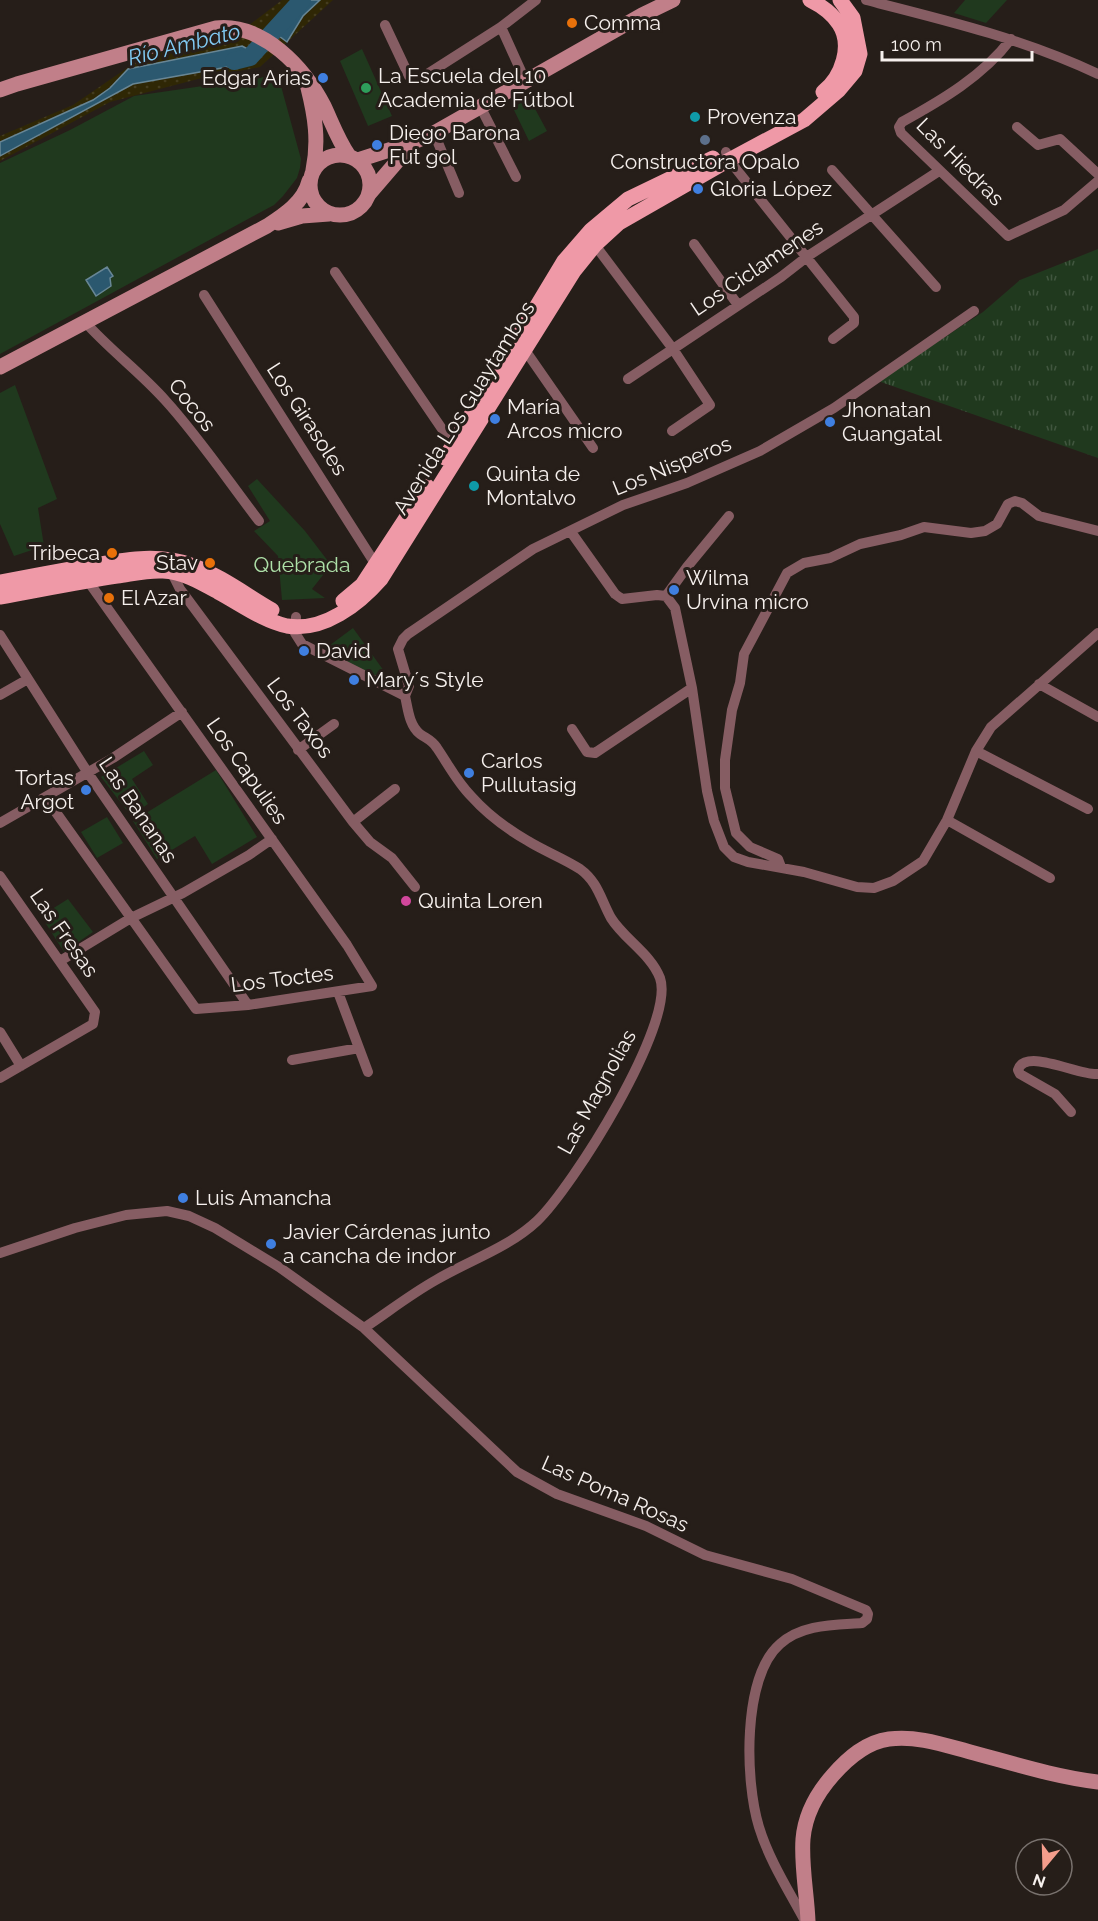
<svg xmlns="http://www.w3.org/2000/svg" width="1098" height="1921" font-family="Raleway,sans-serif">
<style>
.grass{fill:url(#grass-tufts)}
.sand{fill:url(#sand-dots)}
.park{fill:#20391e}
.water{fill:#2b586f;stroke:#688695;stroke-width:1.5}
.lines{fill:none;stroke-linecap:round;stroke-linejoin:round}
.river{stroke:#2b586f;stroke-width:18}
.street{stroke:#865d63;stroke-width:10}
.secondary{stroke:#c17f89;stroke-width:15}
.primary{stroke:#ef99a7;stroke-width:15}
.food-dot{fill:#e8710a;stroke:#261e19;stroke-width:2}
.shop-dot{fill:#3f7fe0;stroke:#261e19;stroke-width:2}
.leisure-dot{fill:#2e9e5b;stroke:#261e19;stroke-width:2}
.culture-dot{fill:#0f9aa8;stroke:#261e19;stroke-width:2}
.service-dot{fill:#5c6f8a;stroke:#261e19;stroke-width:2}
.hotel-dot{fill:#d1479c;stroke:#261e19;stroke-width:2}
.labels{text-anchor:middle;stroke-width:6;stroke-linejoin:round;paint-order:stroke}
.poi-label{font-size:21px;fill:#f6f0ed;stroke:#261e19;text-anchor:start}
.street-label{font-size:21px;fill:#f6f0ed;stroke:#261e19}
.park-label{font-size:21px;fill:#aee0a8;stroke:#261e19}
.water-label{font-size:22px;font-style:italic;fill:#81caf3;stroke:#261e19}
</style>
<defs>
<pattern id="grass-tufts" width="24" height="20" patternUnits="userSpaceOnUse" patternTransform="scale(1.5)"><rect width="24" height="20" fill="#20391e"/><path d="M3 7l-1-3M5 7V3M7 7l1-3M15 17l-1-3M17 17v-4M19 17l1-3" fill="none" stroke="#41563f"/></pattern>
<pattern id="sand-dots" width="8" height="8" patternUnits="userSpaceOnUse" patternTransform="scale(1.5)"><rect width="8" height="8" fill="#2f2705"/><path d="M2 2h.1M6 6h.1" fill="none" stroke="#443c1e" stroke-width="1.8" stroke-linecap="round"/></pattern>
</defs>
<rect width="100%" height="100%" fill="#261e19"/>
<path class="grass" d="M 1098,249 L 1098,458 L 878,381 L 983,312 L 1020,280 Z"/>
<path class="sand" d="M 282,0 L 333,0 L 260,67 L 198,79 L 110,102 L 0,161 L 0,136 L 73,105 L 146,55 L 227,42 Z"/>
<path class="park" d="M 965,0 L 1007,0 L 986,23 L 954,13 Z
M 362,49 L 392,116 L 368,126 L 340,61 Z
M 278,75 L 301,159 L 300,168 L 297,178 L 283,196 L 274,205 L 248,219 L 0,354 L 0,163 L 70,130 L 134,96 Z
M 522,102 L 527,108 L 533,105 L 547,131 L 529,141 L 513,108 Z
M 15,385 L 57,499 L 38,508 L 44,546 L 14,556 L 0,524 L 0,393 Z
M 257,479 L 305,531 L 331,565 L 312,589 L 325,598 L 282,600 L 278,556 L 254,531 L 270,521 L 248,486 Z
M 353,628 L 384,671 L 373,677 L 335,656 L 326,648 Z
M 144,751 L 153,765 L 132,779 L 148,804 L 131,816 L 101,777 Z
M 216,770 L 257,837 L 212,864 L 195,836 L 157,859 L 133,821 Z
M 107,817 L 123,843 L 97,858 L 81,832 Z
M 68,899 L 93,932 L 64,952 L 41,916 Z"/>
<path class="water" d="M 297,0 L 320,0 L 303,16 L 287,42 L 271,30 L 284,12 Z
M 242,46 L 259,55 L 250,63 L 133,84 L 0,156 L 0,142 L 93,100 L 110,88 L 128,69 Z
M 107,267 L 113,276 L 110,278 L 111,286 L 96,296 L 86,280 Z"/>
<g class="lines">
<path class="river" d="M 234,61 L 250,57 L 302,0"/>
<path class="street" d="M 866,0 C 945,20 1024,39 1098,74
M 385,25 L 409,76 L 413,80 L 418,80 L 501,27 L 536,0
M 501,27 L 525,80
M 1011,39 C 983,76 942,100 902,122 L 899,127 L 901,133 L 1008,236 L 1064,210 L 1098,181
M 480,106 L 516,177
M 1017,127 L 1038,145 L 1060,139 L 1098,174
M 434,133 L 459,193
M 726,152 L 729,160 L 854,317 L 854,323 L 833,339
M 832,170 L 936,287
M 694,244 L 738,305
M 595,245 L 673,349 L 710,405 L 672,431
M 335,272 L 453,445
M 204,295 L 376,565
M 85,322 C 110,350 140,372 165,400 C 198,436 229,482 259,521
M 525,350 L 593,448
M 628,379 L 781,277 L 808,256 L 939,171
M 571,532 L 615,594 L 622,599 L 657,595 L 666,596
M 175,568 L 172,573 L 180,589 L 353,822 L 370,842 L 392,858 L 415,887
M 666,596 L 675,608 L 692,688 L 707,791 L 714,821 L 724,847 L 734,857 L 748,862 L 804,872 L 857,887 L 874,888 L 893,881 L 923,861 L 947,820 L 976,751 L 991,727 L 1098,633
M 666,596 L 687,567 L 729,516
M 296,617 L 295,633 L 302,644 L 405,696
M 0,635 L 88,773 L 248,1005
M 1039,684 L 1098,717
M 0,695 L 28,679
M 405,696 L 409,686 L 398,649 L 403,639 L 408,634 L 533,549 L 623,505 L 687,483 L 760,451 L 834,408 L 974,311
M 572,729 L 587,752 L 595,753 L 692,688
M 298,750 L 334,724
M 976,751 L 1088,809
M 45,797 L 196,1009 L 248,1005 L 372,986 L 347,945 L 88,581
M 947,820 L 1050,878
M 353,822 L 395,789
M 0,823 L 113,758 L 182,712
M 781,867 L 778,859 L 750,847 L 736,833 L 725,788 L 725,760 L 732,710 L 740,683 L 744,654 L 787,573 L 804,563 L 830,558 L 860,544 L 901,535 L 924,527 L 971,533 L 985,531 L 997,524 L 1008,504 L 1015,501 L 1022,503 L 1039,516 L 1098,531
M 0,876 L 95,1012 L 93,1024 L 0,1078
M 60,961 L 131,918 L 183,893 L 249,855 L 272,839
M 338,992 L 368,1072
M 0,1032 L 21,1066
M 292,1060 L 359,1048
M 1071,1112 L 1055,1094 L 1020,1074 L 1018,1070 C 1025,1047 1079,1076 1098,1074
M 0,1253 L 75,1228 L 126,1215 L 167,1211 L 189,1216 L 215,1228 L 279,1267 L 364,1328 L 517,1472 L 557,1494 L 646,1526 L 705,1555 L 792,1579 L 866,1610 L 868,1614 L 867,1619 L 862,1623 C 834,1625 802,1624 780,1644 C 742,1677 745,1782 759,1827 C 769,1860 789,1891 805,1921
M 364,1328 C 388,1312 411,1294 436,1280 C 470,1260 508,1248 537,1221 C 572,1188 676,1023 660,978 C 651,954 624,939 611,918 C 601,900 598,882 580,869 C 563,858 544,851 528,841 C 507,829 487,814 471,796 C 457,782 448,764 437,748 C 432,740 427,739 420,734 C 409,725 408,709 405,696"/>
<path class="secondary" d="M 308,88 C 315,116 319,141 313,170
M 0,90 L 17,84 L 216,28 C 263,23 304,67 324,106 C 332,123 338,140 349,156
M310 185a30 30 0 1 1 60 0a30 30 0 1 1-60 0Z
M 358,160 L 414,142 L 434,133 L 642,15 L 673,0
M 369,194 L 412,144
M 278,223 L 302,216 L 329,214
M 0,367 L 267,226 C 284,215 304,202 309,181
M 808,1921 C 807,1895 801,1865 803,1839 C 805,1815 817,1793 833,1775 C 848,1758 866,1742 889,1739 C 918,1735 947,1746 974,1753 C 1015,1764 1056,1777 1098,1782"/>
<path class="primary" d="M 810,0 C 822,6 832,13 839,24 C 853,45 842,77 823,92
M 445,458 L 564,261 L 591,230 L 628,199 L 713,158
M 0,582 C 27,577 55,572 82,567 C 120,561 154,552 191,565 C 220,575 246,595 272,610
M 0,597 C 39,590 78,582 117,576 C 132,574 148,570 163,571 C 183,572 200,582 218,592 C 239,603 263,621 287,626 C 324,632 359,604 381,579 L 574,271 L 595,245 L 619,223 L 729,160 L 804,120 L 839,90 L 855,71 L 860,54 L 853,18 L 840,0
M 343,601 L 362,585 L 427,486"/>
</g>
<g class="food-dot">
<circle cx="572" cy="23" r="6"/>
<circle cx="112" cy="553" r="6"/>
<circle cx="210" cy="563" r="6"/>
<circle cx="109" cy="598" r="6"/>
</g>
<g class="shop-dot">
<circle cx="323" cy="78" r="6"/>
<circle cx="377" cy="145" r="6"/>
<circle cx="698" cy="189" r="6"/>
<circle cx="495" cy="419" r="6"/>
<circle cx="830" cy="422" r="6"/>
<circle cx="674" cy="590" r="6"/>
<circle cx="304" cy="651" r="6"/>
<circle cx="354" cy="680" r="6"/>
<circle cx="469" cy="773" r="6"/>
<circle cx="86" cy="790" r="6"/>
<circle cx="183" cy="1198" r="6"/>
<circle cx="271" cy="1244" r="6"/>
</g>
<circle class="leisure-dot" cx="366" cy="88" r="6"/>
<g class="culture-dot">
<circle cx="695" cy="117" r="6"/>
<circle cx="474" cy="486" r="6"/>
</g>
<circle class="service-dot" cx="705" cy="140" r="6"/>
<circle class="hotel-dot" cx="406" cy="901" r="6"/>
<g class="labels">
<g class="poi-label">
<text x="584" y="30">Comma</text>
<text x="378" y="83">La Escuela del 10<tspan x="378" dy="24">Academia de Fútbol</tspan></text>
<text x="311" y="85" text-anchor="end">Edgar Arias</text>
<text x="707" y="124">Provenza</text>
<text x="389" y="140">Diego Barona<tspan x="389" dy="24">Fut gol</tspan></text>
<text x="705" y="169" text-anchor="middle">Constructora Opalo</text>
<text x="710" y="196">Gloria López</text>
<text x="507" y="414">María<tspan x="507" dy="24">Arcos micro</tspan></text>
<text x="842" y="417">Jhonatan<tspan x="842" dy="24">Guangatal</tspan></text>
<text x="486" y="481">Quinta de<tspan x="486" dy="24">Montalvo</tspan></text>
<text x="100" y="560" text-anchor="end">Tribeca</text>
<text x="198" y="570" text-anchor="end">Stav</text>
<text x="686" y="585">Wilma<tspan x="686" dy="24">Urvina micro</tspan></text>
<text x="121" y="605">El Azar</text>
<text x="316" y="658">David</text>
<text x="366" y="687">Mary´s Style</text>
<text x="481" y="768">Carlos<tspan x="481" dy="24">Pullutasig</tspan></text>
<text x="74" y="785" text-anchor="end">Tortas<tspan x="74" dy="24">Argot</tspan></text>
<text x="418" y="908">Quinta Loren</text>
<text x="195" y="1205">Luis Amancha</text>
<text x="283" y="1239">Javier Cárdenas junto<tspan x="283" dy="24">a cancha de indor</tspan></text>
</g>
<g class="street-label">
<text transform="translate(960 162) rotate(45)" y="7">Las Hiedras</text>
<text transform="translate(757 268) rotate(-34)" y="7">Los Ciclamenes</text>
<text transform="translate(192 405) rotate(51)" y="7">Cocos</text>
<text transform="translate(464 408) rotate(-58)" y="7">Avenida Los Guaytambos</text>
<text transform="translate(307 419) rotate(57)" y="7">Los Girasoles</text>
<text transform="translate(672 466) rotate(-22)" y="7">Los Nisperos</text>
<text transform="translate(300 718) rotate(53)" y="7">Los Taxos</text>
<text transform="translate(247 771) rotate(55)" y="7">Los Capulies</text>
<text transform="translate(138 810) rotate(56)" y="7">Las Bananas</text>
<text transform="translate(64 933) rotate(55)" y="7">Las Fresas</text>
<text transform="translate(282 979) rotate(-7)" y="7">Los Toctes</text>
<text transform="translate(597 1092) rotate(-61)" y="7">Las Magnolias</text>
<text transform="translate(615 1494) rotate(24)" y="7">Las Poma Rosas</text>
</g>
<g class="park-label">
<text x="302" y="572">Quebrada</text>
</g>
<g class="water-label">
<text transform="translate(184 44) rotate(-14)" y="8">Río Ambato</text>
</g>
</g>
<g transform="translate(1044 1867) rotate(199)"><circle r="28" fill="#261e19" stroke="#79726e" stroke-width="1.5"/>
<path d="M0-4.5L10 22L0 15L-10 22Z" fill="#f49d8c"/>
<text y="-9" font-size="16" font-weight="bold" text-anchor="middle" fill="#f6f0ed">N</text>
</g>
<path d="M882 51v9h150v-9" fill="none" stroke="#f6f0ed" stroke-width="3"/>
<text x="891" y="51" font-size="18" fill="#f6f0ed" stroke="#261e19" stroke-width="4.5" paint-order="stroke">100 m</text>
</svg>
